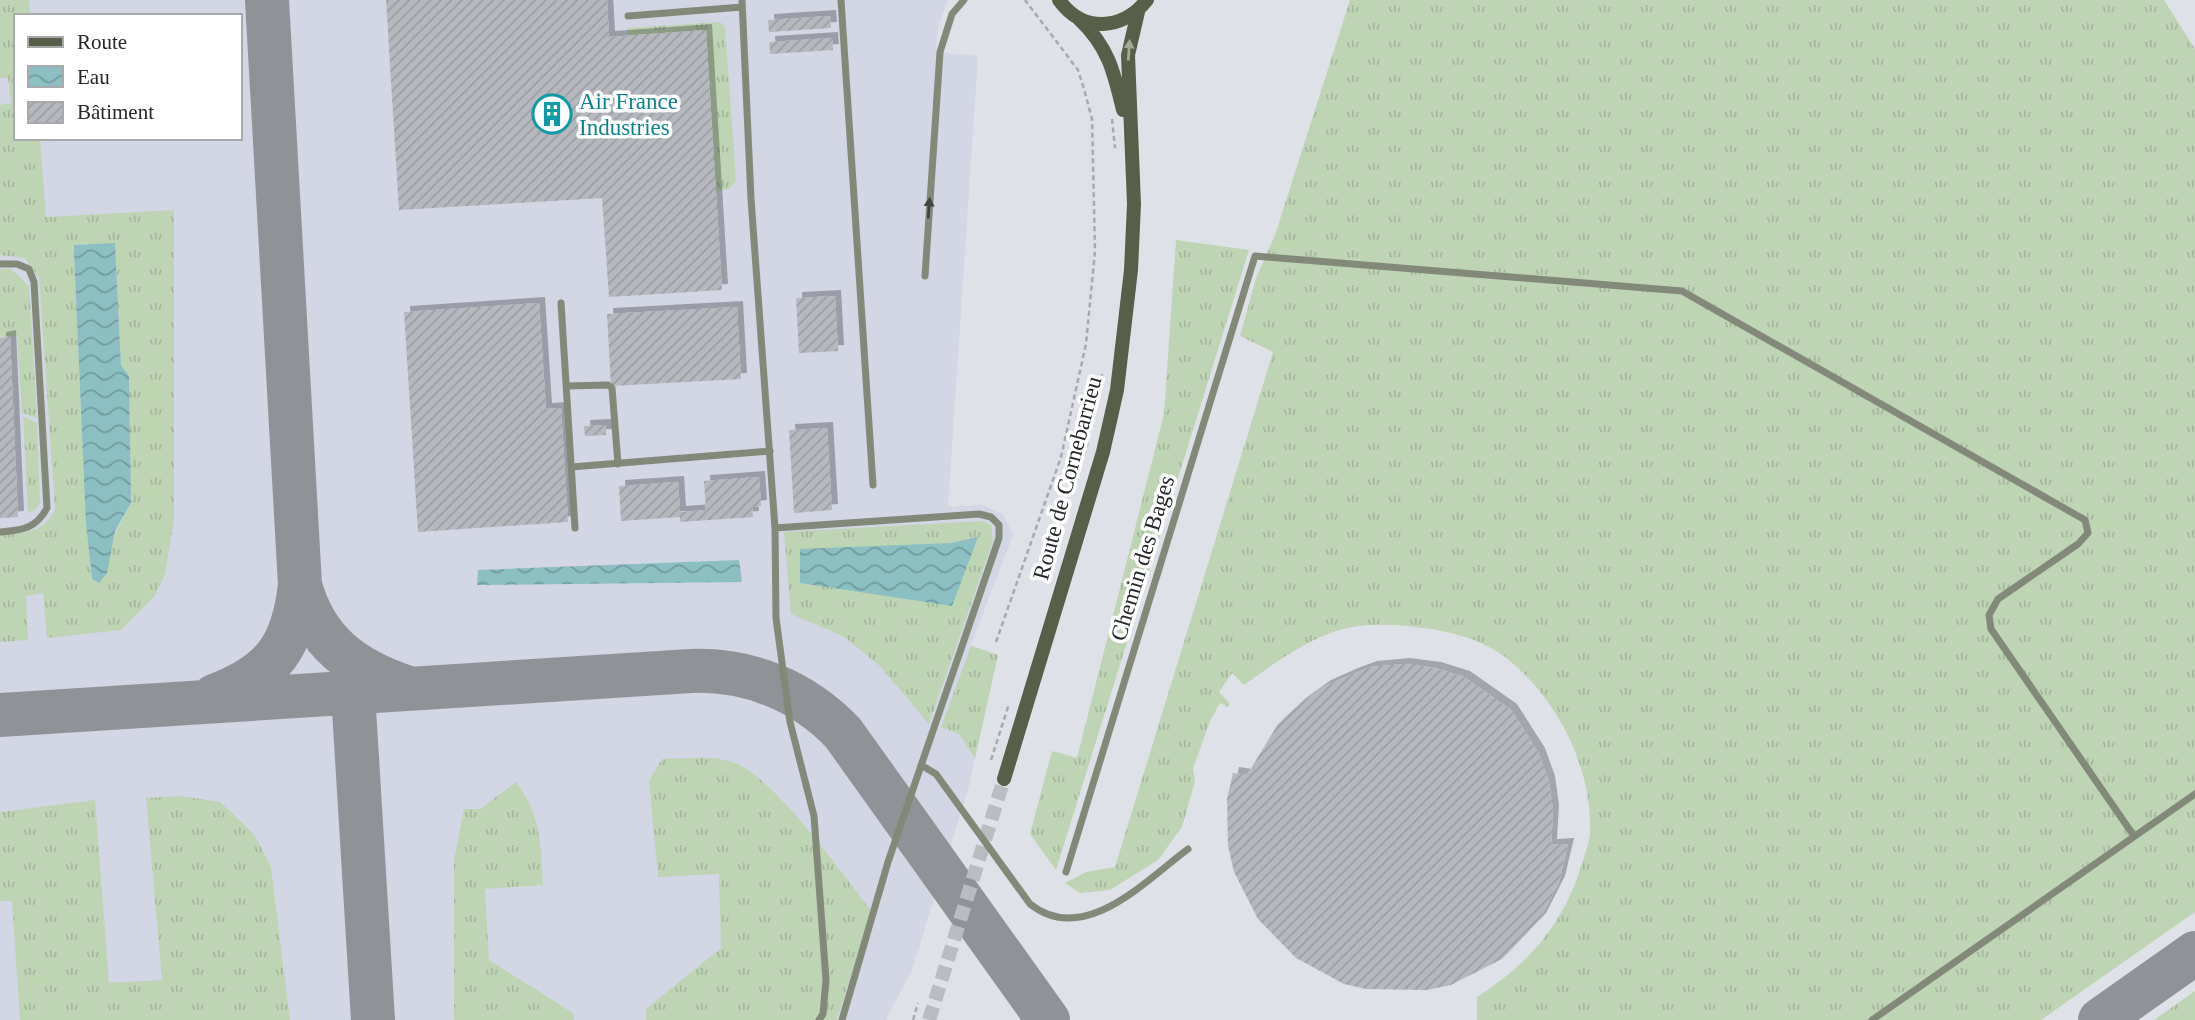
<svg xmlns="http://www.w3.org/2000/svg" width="2195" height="1020" font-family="Georgia,serif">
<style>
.built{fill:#d2d6e5;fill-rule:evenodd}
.grass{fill:url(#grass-tufts);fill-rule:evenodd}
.water{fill:url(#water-waves)}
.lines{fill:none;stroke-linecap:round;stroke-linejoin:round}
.taxiway{stroke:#909298;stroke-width:44}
.building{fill:url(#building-hatch);filter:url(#shadow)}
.secondary-tunnel{stroke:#babcc2;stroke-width:14;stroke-dasharray:14 7;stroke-linecap:butt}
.path{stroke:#a7a9af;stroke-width:2.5;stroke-dasharray:5 3.5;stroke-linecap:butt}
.service{stroke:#838979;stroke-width:7}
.secondary{stroke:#575f48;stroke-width:14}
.oneway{fill:#a3a79a}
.oneway2{fill:#424442}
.labels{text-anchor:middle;stroke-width:7;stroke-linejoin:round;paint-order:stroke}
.culture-label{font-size:23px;fill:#0d838f;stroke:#fff;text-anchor:start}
.street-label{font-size:23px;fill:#26272a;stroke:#fff}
</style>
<defs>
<pattern id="grass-tufts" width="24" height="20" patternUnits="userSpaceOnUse" patternTransform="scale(1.75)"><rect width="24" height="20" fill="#bed5b4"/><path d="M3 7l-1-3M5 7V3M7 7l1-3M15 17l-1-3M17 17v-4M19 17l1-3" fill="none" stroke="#a3b79b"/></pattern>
<pattern id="water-waves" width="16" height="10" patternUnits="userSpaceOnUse" patternTransform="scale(1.75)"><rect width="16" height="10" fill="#8bbfc4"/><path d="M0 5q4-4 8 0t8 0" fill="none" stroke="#719b9f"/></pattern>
<pattern id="building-hatch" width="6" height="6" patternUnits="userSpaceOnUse" patternTransform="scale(1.75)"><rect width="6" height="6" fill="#b6b8bf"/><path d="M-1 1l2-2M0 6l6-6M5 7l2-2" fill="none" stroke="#9c9ea4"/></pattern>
<filter id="shadow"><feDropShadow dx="6" dy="-6" stdDeviation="0" flood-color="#0004"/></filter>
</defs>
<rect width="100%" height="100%" fill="#dfe1e8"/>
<path class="built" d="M 0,0 L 948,0 L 938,27 L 936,52 L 978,56 L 948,507 L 982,505 L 1003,514 L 1013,535 L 971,645 L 998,655 L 969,786 L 912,970 L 886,1020 L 0,1020 ZM 16,16 L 240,16 L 240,138 L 16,138 Z"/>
<path class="grass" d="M 0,0 L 29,0 L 30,16 L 16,16 L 16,138 L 40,138 L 46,217 L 174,210 L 174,520 L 165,574 L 155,596 L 121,630 L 47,638 L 43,593 L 26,596 L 28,640 L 0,642 L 0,535 C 25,532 44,534 55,509 L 39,278 L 25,258 L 0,255 L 0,105 L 11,103 L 8,77 L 0,78 ZM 115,244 L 121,365 L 129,376 L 131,503 L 92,579 L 86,524 L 74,253 L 74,245 Z
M 1350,0 L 2164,0 L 2195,49 L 2195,912 L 2041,1020 L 1477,1020 L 1477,997 C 1529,964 1565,922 1582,863 C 1585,853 1590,842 1590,832 C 1592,767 1558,701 1509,660 C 1484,639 1446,630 1415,627 C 1389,624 1361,623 1336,631 C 1303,642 1272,665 1244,685 L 1232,673 L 1219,692 L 1230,704 L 1228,707 L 1220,703 L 1210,721 L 1193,769 L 1195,781 L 1182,827 L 1158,860 L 1110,890 L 1080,893 L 1065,883 L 1086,872 L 1115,867 L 1273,352 L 1240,336 L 1256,278 L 1275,235 Z
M 720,22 L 725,27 L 736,181 L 729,189 L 716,191 L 705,31 L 627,35 L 627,28 Z
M 1176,240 L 1249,250 L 1056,870 L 1030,834 L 1052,751 L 1077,758 L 1164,414 Z
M 0,269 L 11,269 L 29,286 L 37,418 L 22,413 L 17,336 L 0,337 Z
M 23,416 L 37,423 L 40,503 L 35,510 L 28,512 Z
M 982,521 L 991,525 L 993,541 L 929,724 L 880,666 L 843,636 L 791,614 L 784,532 ZM 977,537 L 855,590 L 800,583 Z
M 971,646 L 998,655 L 975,758 L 959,734 L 941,727 Z
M 662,759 C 686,759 715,754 737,764 C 778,782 841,873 871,910 L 837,1020 L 646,1020 L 646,1009 L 721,948 L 719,874 L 658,877 L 649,781 Z
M 516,782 C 541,814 541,846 543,885 L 485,889 L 489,960 L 573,1013 L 574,1020 L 454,1020 L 454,860 L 464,809 L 480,809 Z
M 180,796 L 220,802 L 254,834 L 271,867 L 290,1020 L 20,1020 L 12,901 L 0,901 L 0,812 L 95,800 L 109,983 L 162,980 L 146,798 Z
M 2195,991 L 2195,1020 L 2154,1020 Z"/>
<path class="water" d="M 115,243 L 121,365 L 129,376 L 131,503 L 115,531 L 107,573 L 99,583 L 92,579 L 86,524 L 74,253 L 74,245 Z
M 978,537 L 952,606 L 800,583 L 800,549 L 951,543 Z
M 739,560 L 742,582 L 477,585 L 478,570 Z"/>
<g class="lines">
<path class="taxiway" d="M 300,585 C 315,641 352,669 406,687
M 353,693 L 373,1020
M 214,696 C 273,674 293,647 300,585 L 267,0
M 0,715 L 691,671 C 750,669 803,691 843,733 L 1048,1020
M 2100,1020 L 2195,953"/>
</g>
<path class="building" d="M 386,0 L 607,0 L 609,37 L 706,30 L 722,290 L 609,297 L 602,198 L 399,210 Z
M 830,16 L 831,28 L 769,32 L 768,20 Z
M 832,38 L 833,50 L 770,54 L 769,42 Z
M 835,296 L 838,351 L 799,353 L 796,298 Z
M 539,303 L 546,409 L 561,408 L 568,522 L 418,532 L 404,312 Z
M 737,307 L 741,379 L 611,386 L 607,314 Z
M 10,336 L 18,517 L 0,518 L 0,338 Z
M 606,425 L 606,435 L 585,436 L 584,426 Z
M 827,428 L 832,510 L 794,513 L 789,430 Z
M 759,477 L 761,506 L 752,507 L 753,517 L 680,522 L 680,517 L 621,521 L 619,486 L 678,482 L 680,512 L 706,510 L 704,481 Z
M 1404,664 L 1435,668 L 1464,677 L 1511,710 L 1539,754 L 1549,782 L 1553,811 L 1551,845 L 1568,844 L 1559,882 L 1540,919 L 1502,959 L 1451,985 L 1427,990 L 1366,989 L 1344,984 L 1296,958 L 1258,919 L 1234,872 L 1228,846 L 1227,799 L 1233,773 L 1247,775 L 1278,724 L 1300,704 L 1325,686 L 1352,674 L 1371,667 Z"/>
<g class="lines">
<path class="secondary-tunnel" d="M 929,1020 L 1004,779"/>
<path class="path" d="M 1112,119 L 1115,148
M 1093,419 L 1102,374
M 1084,456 L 1088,442
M 996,642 L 1061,457 L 1086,344 L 1095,251 L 1092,119 L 1084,89 L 1078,70 L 1025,0
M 991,760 L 1009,704
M 913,1020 L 918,1003"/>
<path class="service" d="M 742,0 L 751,199 L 775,528 L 776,618 L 790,722 L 814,816 L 826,980 L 823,1014 L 819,1020
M 841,0 L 873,485
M 628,16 L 742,7
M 0,264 L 17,264 L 29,269 L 34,282 L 47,508 C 36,529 22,530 0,532
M 925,276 L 940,52 L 952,14 L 964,0
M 561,303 L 575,528
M 567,386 L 608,385 L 612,388 L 618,464
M 571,467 L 770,451
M 775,528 L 979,514 L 991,517 L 999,525 L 999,538 L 888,862 L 842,1020
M 921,765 L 936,774 L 1030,904 C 1084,947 1145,881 1188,849
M 1066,872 L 1255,256 L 1682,291 L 2085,520 L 2088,533 L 2078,544 L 1998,599 L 1989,615 L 1991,629 L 2134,836
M 1872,1020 L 2195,794"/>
<path class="secondary" d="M 1059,0 C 1083,34 1123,30 1147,0
M 1079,19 C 1108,46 1114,72 1123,110
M 1004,779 L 1103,452 L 1117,390 L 1131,270 L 1134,204 L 1128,55 L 1138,12"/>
</g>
<defs><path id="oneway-solid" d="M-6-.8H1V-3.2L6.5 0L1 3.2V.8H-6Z" transform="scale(1.75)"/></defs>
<use class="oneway" href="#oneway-solid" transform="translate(1129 50) rotate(-86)"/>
<use class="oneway2" href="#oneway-solid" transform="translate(929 208) rotate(-86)"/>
<defs>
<g id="building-ring" transform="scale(2.0125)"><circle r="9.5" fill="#fff" stroke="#0f9aa8" stroke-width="1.5"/><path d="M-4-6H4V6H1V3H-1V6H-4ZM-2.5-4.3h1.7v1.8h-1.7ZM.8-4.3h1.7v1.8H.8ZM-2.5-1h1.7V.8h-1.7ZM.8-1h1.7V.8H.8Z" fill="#0f9aa8"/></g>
</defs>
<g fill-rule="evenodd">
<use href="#building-ring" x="552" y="114"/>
</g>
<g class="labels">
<g class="culture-label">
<text x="579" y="109">Air France<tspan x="579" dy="26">Industries</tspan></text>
</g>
<g class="street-label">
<text transform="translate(1067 478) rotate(-75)" y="8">Route de Cornebarrieu</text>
<text transform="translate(1142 558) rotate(-73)" y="8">Chemin des Bages</text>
</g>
</g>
<rect x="14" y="14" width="228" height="126" fill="#ffffff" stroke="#a8a9aa" stroke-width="2"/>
<rect x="28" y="37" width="35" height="10" fill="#575f48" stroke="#a8a9aa" stroke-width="2"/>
<text x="77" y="49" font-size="21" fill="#26272a">Route</text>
<rect x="28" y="66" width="35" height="21" fill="url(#water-waves)" stroke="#a8a9aa" stroke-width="2"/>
<text x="77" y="84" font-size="21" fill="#26272a">Eau</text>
<rect x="28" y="102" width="35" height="21" fill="url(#building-hatch)" stroke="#a8a9aa" stroke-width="2"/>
<text x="77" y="119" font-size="21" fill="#26272a">Bâtiment</text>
</svg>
